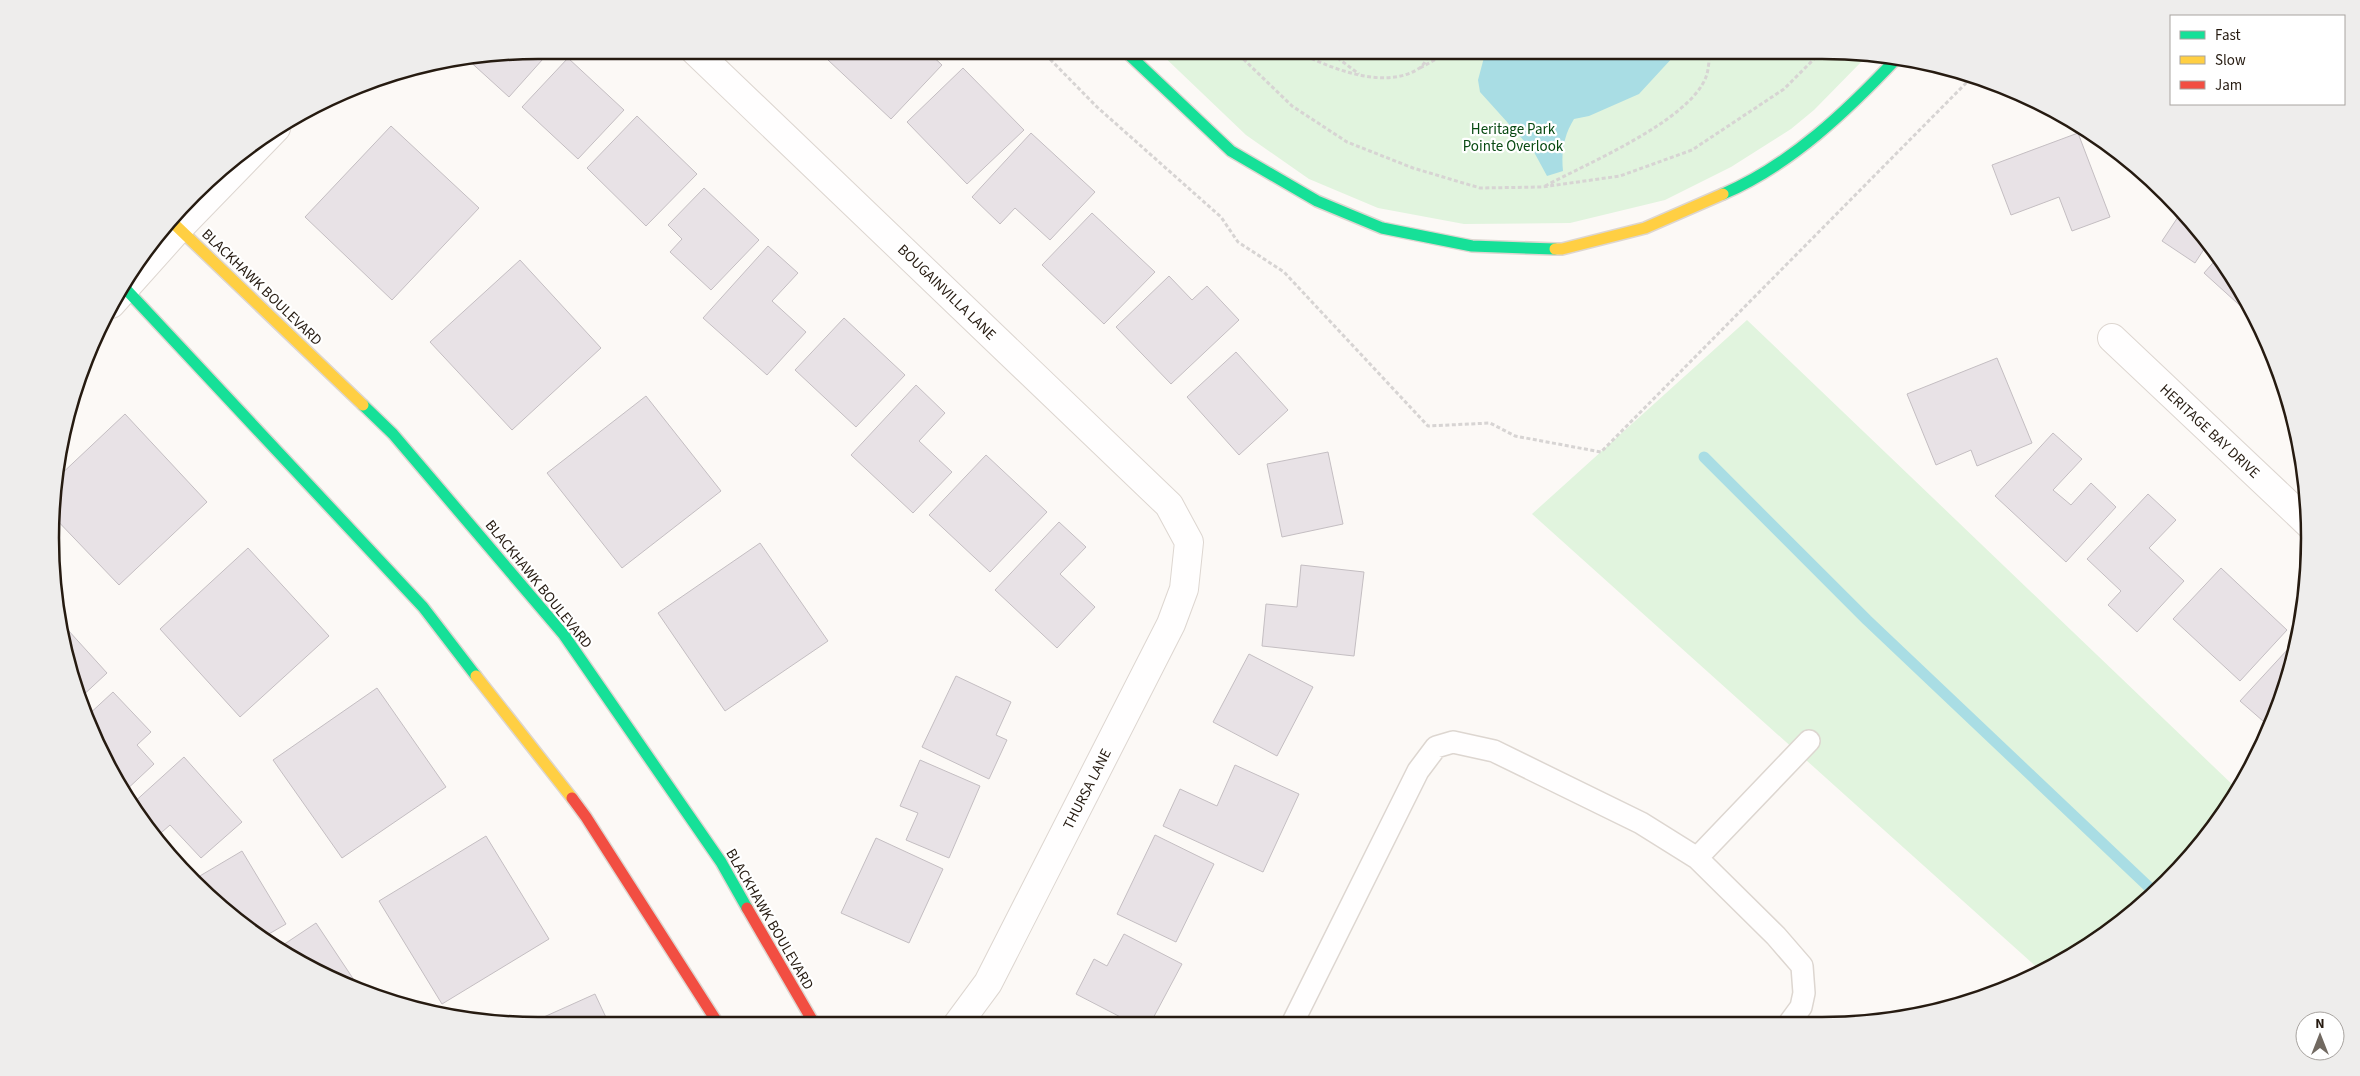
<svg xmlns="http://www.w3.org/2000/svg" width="2360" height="1076" font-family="'Source Sans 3',sans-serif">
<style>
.green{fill:#e1f4de}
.water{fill:#a9dde4}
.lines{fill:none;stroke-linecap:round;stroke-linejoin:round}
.stream{stroke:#a9dde4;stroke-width:11}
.building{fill:#e8e2e6;stroke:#c4bec2}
.lane-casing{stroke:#ddd6d0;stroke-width:24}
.street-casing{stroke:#ddd6d0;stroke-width:30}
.fast-casing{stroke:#ddd6d0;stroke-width:14}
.slow-casing{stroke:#ddd6d0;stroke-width:14}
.jam-casing{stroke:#ddd6d0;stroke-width:14}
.path{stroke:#d7d4d3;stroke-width:3;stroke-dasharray:4 2.5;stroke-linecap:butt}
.lane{stroke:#fffefe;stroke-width:21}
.street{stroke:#fffefe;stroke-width:28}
.fast{stroke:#16e098;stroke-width:11}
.slow{stroke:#ffcf43;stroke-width:11}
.jam{stroke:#f24e42;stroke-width:11}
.labels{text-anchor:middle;stroke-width:4.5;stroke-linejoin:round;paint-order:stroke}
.park-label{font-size:15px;fill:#074911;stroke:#fff}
.street-label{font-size:15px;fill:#261b11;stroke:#fff}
.rim{fill:none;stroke:#261b11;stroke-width:2.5}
</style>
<rect width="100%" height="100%" fill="#fcf9f6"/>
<path class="green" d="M 1157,50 L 1822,50 L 1868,55 L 1814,110 L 1791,129 L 1731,167 L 1665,200 L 1570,223 L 1464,224 L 1378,208 L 1309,179 L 1246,135 Z
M 1747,320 L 2236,788 L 2209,835 L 2119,925 L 2041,971 L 1532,514 Z"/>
<path class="water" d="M 1486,50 L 1673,50 L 1674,56 L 1639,94 L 1589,116 L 1574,119 C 1564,135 1561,152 1563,171 L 1547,176 L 1534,152 L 1480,92 L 1478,80 Z"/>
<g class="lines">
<path class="stream" d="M 1704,457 L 1867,620 L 2153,891"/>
</g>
<path class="building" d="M 538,50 L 551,50 L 509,97 L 465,57 Z
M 837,50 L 930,50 L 928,52 L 942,65 L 891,119 L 828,60 Z
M 568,58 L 624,110 L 578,159 L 522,107 Z
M 963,68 L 1024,130 L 967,184 L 907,122 Z
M 637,116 L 697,174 L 646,226 L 587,168 Z
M 391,126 L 479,208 L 392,300 L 305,217 Z
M 1031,133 L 1095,192 L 1050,240 L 1015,208 L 1000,224 L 972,197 Z
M 2078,133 L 2110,217 L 2072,231 L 2059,197 L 2011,215 L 1992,165 Z
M 2149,178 L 2167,193 L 2171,197 L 2147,181 Z
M 704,188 L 759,240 L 711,290 L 670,252 L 682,239 L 668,225 Z
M 2182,211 L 2208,243 L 2195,263 L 2162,241 Z
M 1092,213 L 1155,272 L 1104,324 L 1042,265 Z
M 768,246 L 798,273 L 772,301 L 806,332 L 767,375 L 703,318 Z
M 2219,256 L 2228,267 L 2257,321 L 2204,273 Z
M 520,260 L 601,348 L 512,430 L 430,342 Z
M 1169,276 L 1192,300 L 1207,286 L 1239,320 L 1171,384 L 1116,327 Z
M 844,318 L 905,375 L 856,427 L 795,370 Z
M 1236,352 L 1288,410 L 1239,455 L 1187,397 Z
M 1997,358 L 2032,443 L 1977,466 L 1971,450 L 1936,465 L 1907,394 Z
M 916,385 L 945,413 L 919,441 L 952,472 L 913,513 L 851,455 Z
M 646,396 L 721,491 L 622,568 L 547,473 Z
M 125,414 L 207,502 L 119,585 L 52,515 L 56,479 Z
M 2053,433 L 2082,459 L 2053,490 L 2071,505 L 2091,483 L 2116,507 L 2066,562 L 1995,496 Z
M 1328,452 L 1343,524 L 1282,537 L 1267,464 Z
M 986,455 L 1047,512 L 990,572 L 929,515 Z
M 2148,494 L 2176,520 L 2149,548 L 2184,581 L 2137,632 L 2108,605 L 2121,591 L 2087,559 Z
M 1059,522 L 1086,547 L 1060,574 L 1095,607 L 1057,648 L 995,590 Z
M 760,543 L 828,641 L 725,711 L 658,613 Z
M 248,548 L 329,636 L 240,717 L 160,629 Z
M 1301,565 L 1364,572 L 1354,656 L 1262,646 L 1266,604 L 1297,607 Z
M 2221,568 L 2287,630 L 2240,681 L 2173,619 Z
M 58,619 L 107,673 L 78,700 L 59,633 Z
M 2300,636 L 2273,724 L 2271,728 L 2240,701 Z
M 1249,654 L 1313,687 L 1277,756 L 1213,722 Z
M 956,676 L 1011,702 L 996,735 L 1007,740 L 989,779 L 922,747 Z
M 377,688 L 446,787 L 342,858 L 273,760 Z
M 113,692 L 151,732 L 137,745 L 154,764 L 123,793 L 115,782 L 86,717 Z
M 184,757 L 242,822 L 201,858 L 170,825 L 154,839 L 131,805 Z
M 920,760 L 980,786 L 949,858 L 906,840 L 918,813 L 900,806 Z
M 1235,765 L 1299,794 L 1263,872 L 1163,826 L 1180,789 L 1217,806 Z
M 1155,835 L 1214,864 L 1176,942 L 1117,914 Z
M 486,836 L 549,939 L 442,1004 L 379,901 Z
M 876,838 L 943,869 L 909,943 L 841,913 Z
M 242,851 L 286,924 L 262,938 L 216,905 L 193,880 Z
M 316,923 L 362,992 L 294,960 L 277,949 Z
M 1124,934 L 1182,964 L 1150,1024 L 1134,1024 L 1076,994 L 1094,959 L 1107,966 Z
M 595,994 L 610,1026 L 526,1025 Z"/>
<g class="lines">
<g class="lane-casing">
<path id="lane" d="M 1697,858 L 1809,741
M 1292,1024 L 1418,771 L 1436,747 L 1453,742 L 1494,751 L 1641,823 L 1697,858 L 1776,936 L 1802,966 L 1804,993 L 1801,1007 L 1790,1022"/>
</g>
<g class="street-casing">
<path id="street" d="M 694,50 L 1169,505 L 1189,542 L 1184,589 L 1171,624 L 988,983 L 957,1025
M 111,304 L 179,228 L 276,128
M 2112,338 L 2309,524"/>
</g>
<g class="fast-casing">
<path id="fast" d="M 1124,50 L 1231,151 L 1317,201 L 1382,228 L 1472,246 L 1555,249
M 1723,194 C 1791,165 1848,110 1898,57
M 122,285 L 423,607 L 476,676
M 363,405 L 393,434 L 564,635 L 721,862 L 747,908"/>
</g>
<g class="slow-casing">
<path id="slow" d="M 169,219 L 363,405
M 1555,249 L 1562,249 L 1645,228 L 1723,194
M 476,676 L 572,798"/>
</g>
<g class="jam-casing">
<path id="jam" d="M 572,798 L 586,817 L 719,1025
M 747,908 L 815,1025"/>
</g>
<path class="path" d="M 1041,50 L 1097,107 L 1221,217 L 1238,242 L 1284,272 L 1428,426 L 1490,423 L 1515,436 L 1601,452 L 1973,76
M 1234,50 L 1292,106 L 1347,142 L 1413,168 L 1480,188 L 1542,187 L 1620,176 L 1692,150 L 1784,89 L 1823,50
M 1294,50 C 1327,67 1383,91 1418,69 C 1424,66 1428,56 1431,50
M 1327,50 L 1359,74
M 1420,68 L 1440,57 L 1444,50
M 1545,186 C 1588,163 1689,121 1706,77 C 1709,69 1709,58 1710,50"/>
<use href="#lane" class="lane"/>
<use href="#street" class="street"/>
<use href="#fast" class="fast"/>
<use href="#slow" class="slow"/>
<use href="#jam" class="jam"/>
</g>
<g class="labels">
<g class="park-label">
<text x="1513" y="134">Heritage Park<tspan x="1513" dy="17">Pointe Overlook</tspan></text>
</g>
<g class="street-label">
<text transform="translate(262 287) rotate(44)" y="5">BLACKHAWK BOULEVARD</text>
<text transform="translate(947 292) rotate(44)" y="5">BOUGAINVILLA LANE</text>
<text transform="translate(2210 431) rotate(43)" y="5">HERITAGE BAY DRIVE</text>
<text transform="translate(539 584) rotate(51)" y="5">BLACKHAWK BOULEVARD</text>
<text transform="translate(1087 789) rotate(-63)" y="5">THURSA LANE</text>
<text transform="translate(770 919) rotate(60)" y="5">BLACKHAWK BOULEVARD</text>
</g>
</g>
<path d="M0 0H2360V1076H0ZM538 59H1822A479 479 0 0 1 2301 538V538A479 479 0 0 1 1822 1017H538A479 479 0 0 1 59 538V538A479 479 0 0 1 538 59Z" fill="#eeedec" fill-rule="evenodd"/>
<path class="rim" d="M538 59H1822A479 479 0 0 1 2301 538V538A479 479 0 0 1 1822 1017H538A479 479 0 0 1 59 538V538A479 479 0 0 1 538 59Z"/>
<rect x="2170" y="15" width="175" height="90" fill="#ffffff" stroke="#a8a4a0"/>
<rect x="2180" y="31" width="25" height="8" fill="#16e098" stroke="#a8a4a0"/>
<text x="2215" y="40" font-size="15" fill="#261b11">Fast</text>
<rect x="2180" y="56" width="25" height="8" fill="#ffcf43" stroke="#a8a4a0"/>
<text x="2215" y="65" font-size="15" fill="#261b11">Slow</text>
<rect x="2180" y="81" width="25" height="8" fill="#f24e42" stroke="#a8a4a0"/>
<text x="2215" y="90" font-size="15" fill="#261b11">Jam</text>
<g transform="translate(2320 1036)"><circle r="24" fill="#ffffff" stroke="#a8a4a0"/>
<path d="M0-4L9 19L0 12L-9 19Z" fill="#716961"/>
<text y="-8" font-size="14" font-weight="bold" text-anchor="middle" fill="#261b11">N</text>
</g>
</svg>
